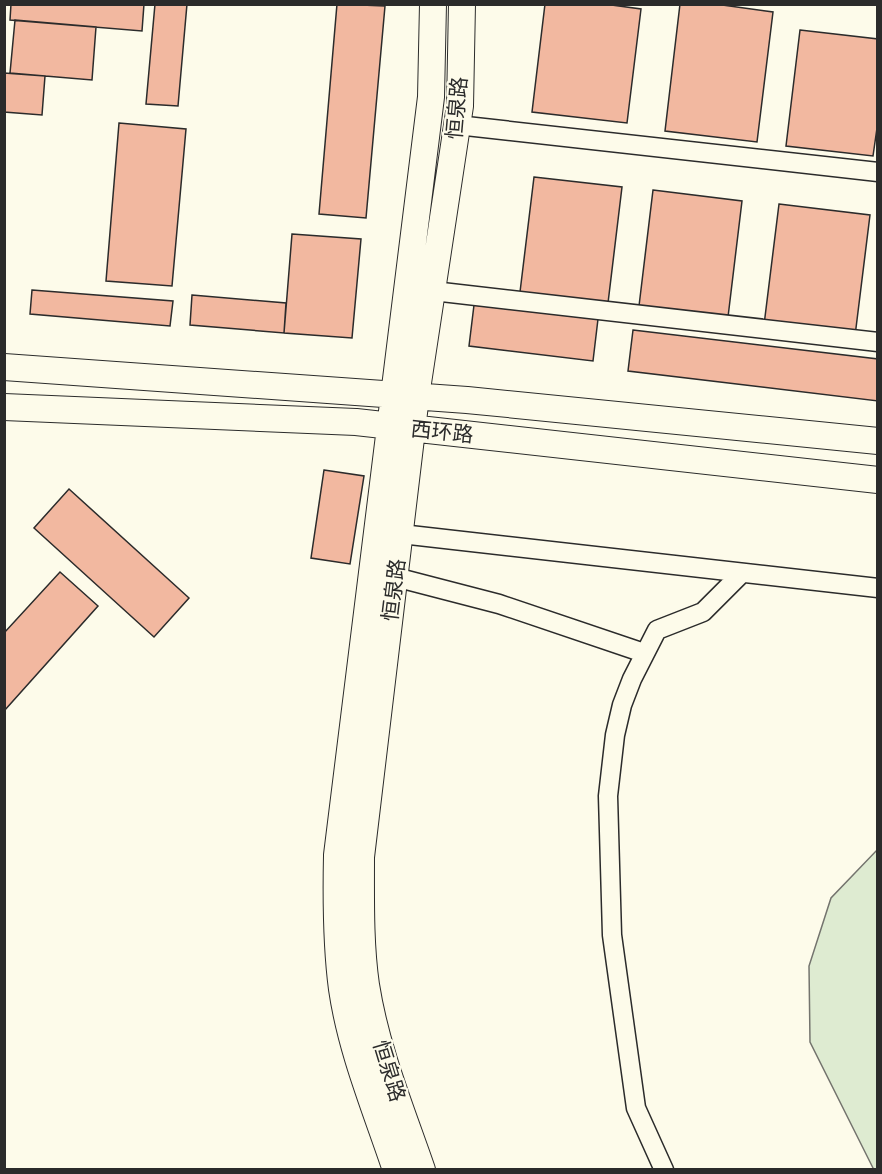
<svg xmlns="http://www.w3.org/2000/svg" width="882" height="1174" font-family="'Sofia Sans Condensed','Noto Sans SC',sans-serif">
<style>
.green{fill:#deebd1;stroke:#74746e;stroke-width:1.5}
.building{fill:#f2b8a0;stroke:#2b2b2b;stroke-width:1.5}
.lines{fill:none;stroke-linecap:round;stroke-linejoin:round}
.minor-casing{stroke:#2b2b2b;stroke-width:21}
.secondary-casing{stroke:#2b2b2b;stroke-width:28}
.minor{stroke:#fdfbea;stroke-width:18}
.secondary{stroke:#fdfbea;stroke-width:26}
.labels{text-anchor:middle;stroke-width:4.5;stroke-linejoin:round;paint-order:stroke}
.street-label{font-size:21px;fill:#2b2b2b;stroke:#fdfbea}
</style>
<rect width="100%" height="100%" fill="#fdfbea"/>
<path class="green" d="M 877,850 L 878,1169 L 874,1170 L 810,1042 L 809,966 L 831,898 Z"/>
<path class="building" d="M 11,4 L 144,4 L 142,31 L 10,20 Z
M 155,4 L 187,4 L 178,106 L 146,104 Z
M 337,4 L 385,6 L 366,218 L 319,214 Z
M 545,4 L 604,4 L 641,9 L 627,123 L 532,112 Z
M 680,4 L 715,4 L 773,12 L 757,142 L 665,131 Z
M 15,20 L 96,27 L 92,80 L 10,73 Z
M 800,30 L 878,39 L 878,121 L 873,156 L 786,146 Z
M 4,73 L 45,76 L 42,115 L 4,112 Z
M 119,123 L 186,129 L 172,286 L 106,281 Z
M 534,177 L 622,187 L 608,303 L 520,292 Z
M 653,190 L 742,201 L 728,317 L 639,306 Z
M 779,204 L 870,215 L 855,336 L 764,325 Z
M 292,234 L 361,239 L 352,338 L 284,333 Z
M 32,290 L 173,301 L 170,326 L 30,314 Z
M 192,295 L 286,303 L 284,333 L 190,325 Z
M 474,305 L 598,319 L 593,361 L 469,346 Z
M 633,330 L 878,359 L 878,401 L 628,371 Z
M 324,470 L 364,476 L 350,564 L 311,558 Z
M 69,489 L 189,598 L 154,637 L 34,528 Z
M 60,572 L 98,606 L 4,711 L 4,633 Z"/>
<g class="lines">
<g class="minor-casing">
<path id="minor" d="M 457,125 L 878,172
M 433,291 L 878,342
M 401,534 L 878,588
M 395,577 L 499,604 L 644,653
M 664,1170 L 636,1108 L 612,935 L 608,796 L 615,735 L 622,705 L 632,679 L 657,630 L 703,612 L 742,573"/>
</g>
<g class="secondary-casing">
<path id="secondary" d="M 4,367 L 467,400 L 878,441
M 4,407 L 356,422 L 878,480
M 396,1170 C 376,1110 351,1051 342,989 C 336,944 336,900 337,855 L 431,97 L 433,4
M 422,1170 C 401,1109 376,1049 366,985 C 360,943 361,900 361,857 L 416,396 L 460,106 L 462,4"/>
</g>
<use href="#minor" class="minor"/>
<use href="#secondary" class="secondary"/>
</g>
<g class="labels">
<g class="street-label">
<text transform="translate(457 108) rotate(-85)" y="7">恒泉路</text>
<text transform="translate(442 432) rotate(6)" y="7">西环路</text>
<text transform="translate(394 590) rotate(-83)" y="7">恒泉路</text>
<text transform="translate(389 1071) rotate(73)" y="7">恒泉路</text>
</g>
</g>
<rect width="882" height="1174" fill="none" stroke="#2b2b2b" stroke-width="12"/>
</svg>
